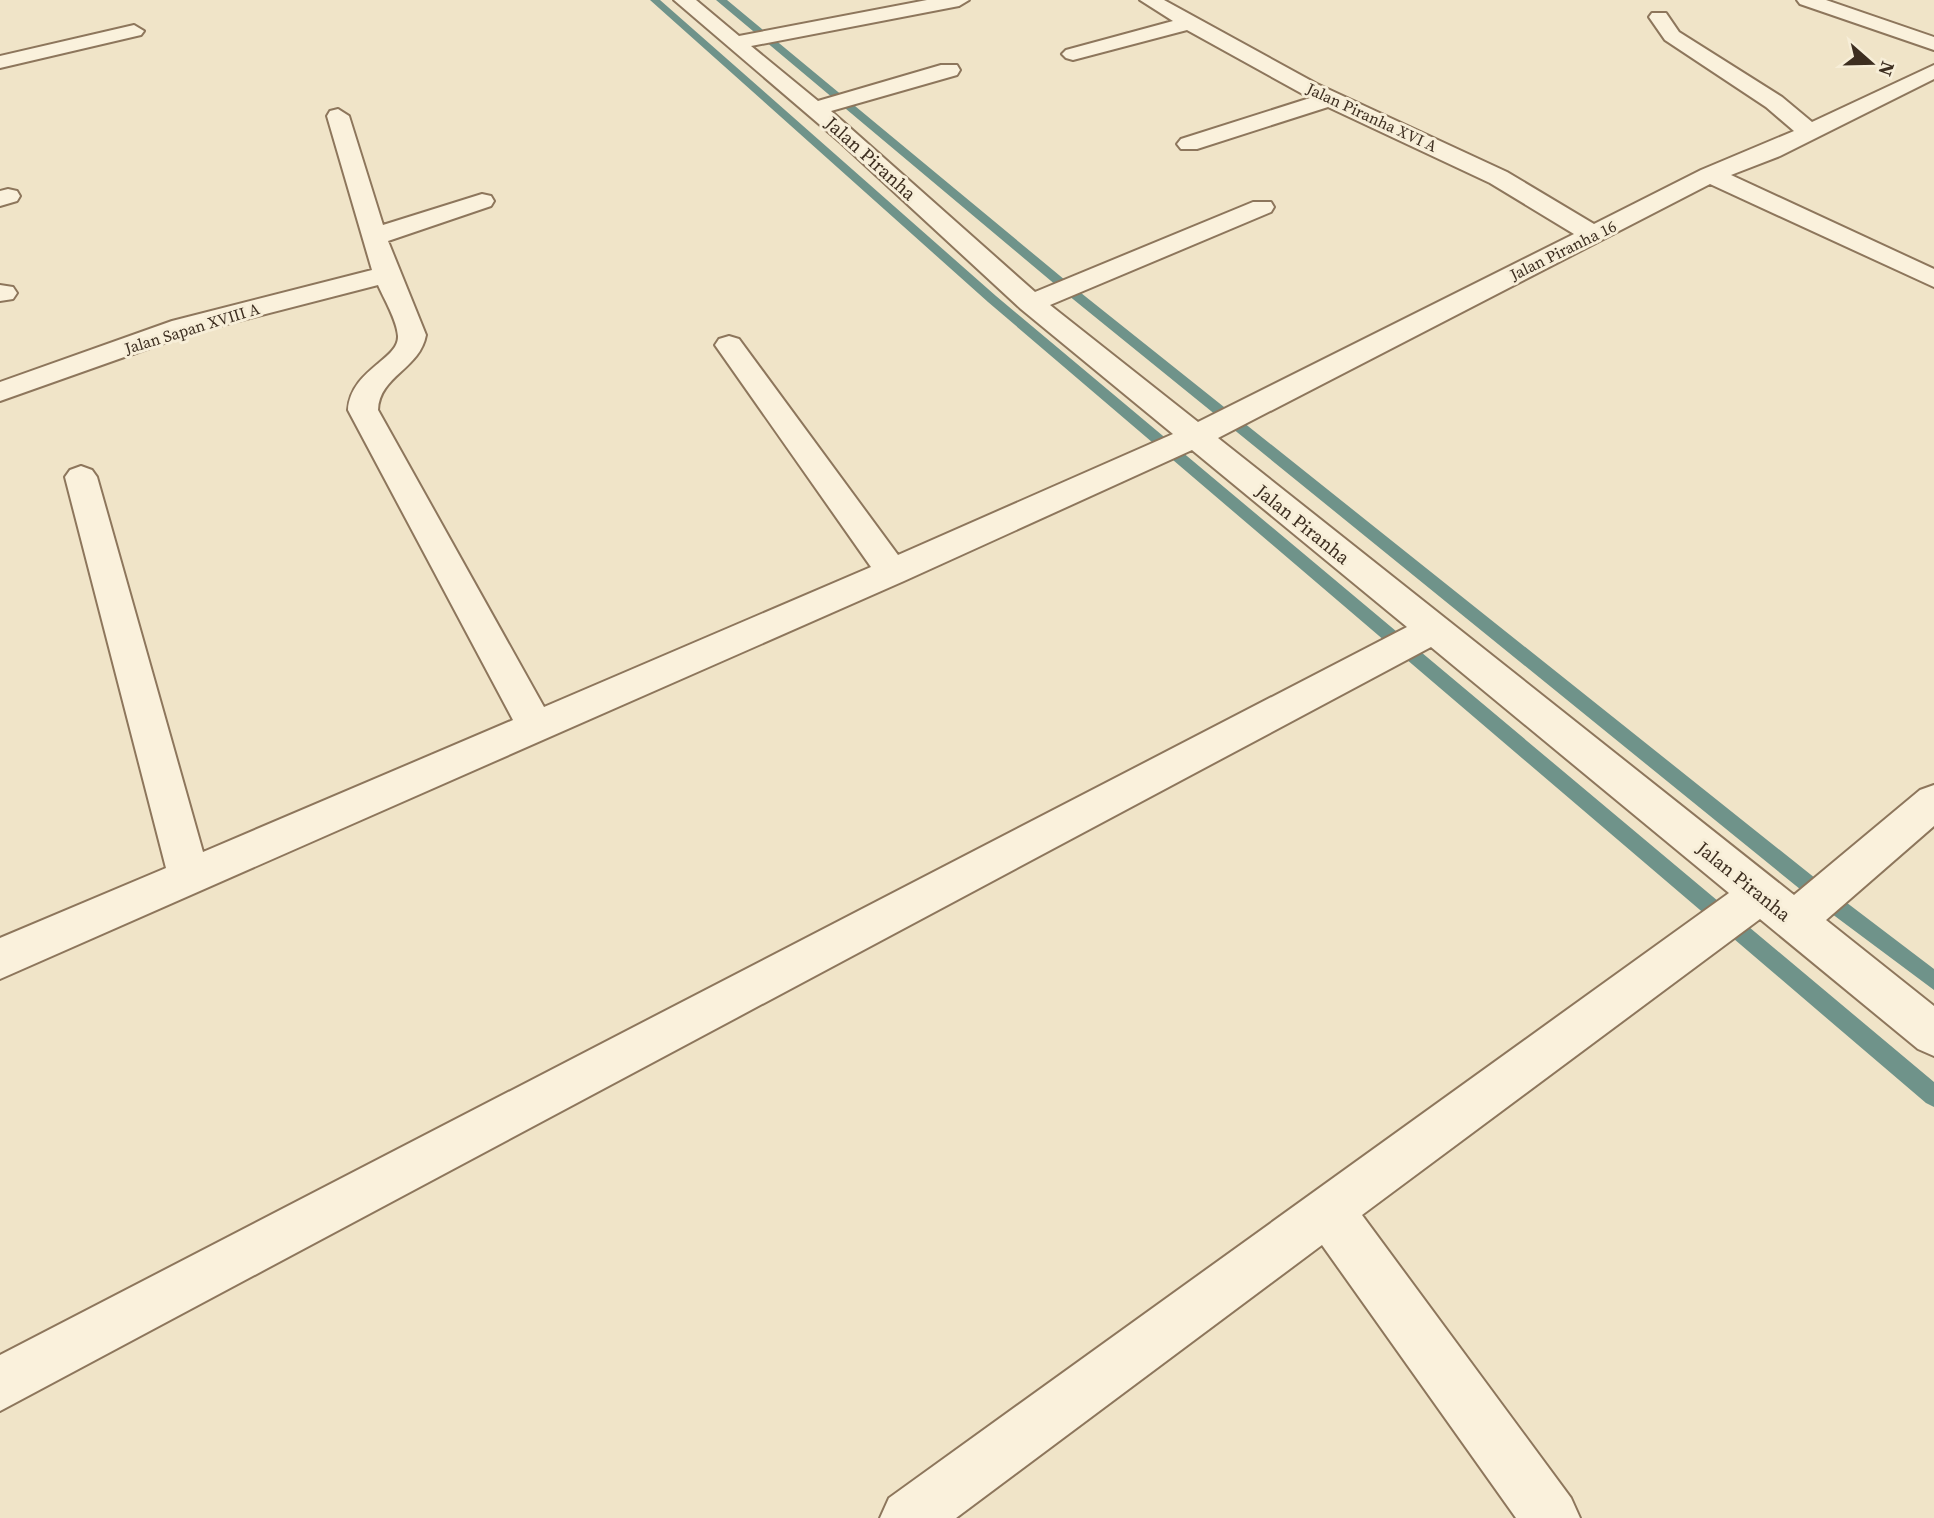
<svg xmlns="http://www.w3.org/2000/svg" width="1934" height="1518" font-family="'Source Serif 4',serif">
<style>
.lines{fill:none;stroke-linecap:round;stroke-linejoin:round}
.stream{fill:#6f938a;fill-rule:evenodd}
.minor-casing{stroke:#8d765c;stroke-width:4}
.minor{fill:#faf1dc;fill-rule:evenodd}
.labels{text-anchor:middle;stroke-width:6;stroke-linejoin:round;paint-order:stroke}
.far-street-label{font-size:16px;fill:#3d2e20;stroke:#f7eed8}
.street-label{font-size:19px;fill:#3d2e20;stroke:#f7eed8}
</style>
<rect width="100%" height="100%" fill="#f0e4c8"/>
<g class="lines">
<path class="stream" d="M 650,0 L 660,0 L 996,296 L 1934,1082 L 1934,1107 L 1926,1103 L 988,302 Z
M 716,0 L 727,0 L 1071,285 L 1830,890 L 1934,969 L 1934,990 L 1816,902 L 1063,291 Z"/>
<g class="minor-casing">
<path id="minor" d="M 674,0 L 696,0 L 739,36 L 927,0 L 969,0 L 959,6 L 751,46 L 818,101 L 941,65 L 957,65 L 960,70 L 957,75 L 831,111 L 1035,292 L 1253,202 L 1271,202 L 1274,207 L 1271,212 L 1050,305 L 1198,422 L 1574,234 L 1490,183 L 1328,107 L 1197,149 L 1181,149 L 1177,144 L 1181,139 L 1310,98 L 1187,30 L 1073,60 L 1066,58 L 1062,54 L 1066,50 L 1173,21 L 1140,0 L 1164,0 L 1317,84 L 1507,172 L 1594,224 L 1701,170 L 1794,131 L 1766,107 L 1665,40 L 1649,17 L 1652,13 L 1666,13 L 1679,32 L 1782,97 L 1812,122 L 1934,65 L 1934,79 L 1780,156 L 1731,175 L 1934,269 L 1934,287 L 1710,184 L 1218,438 L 1794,895 L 1920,790 L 1934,785 L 1934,826 L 1826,920 L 1934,1006 L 1934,1056 L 1918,1049 L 1760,919 L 1362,1215 L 1571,1498 L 1580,1518 L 1516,1518 L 1322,1245 L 956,1518 L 880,1518 L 889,1498 L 1729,893 L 1431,647 L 0,1411 L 0,1355 L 1407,627 L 1192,450 L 904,581 L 0,979 L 0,938 L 166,868 L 65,477 L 70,470 L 81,466 L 92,470 L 97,477 L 203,852 L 513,720 L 348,410 C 351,369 399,360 398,336 C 397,320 384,299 378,285 L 192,333 L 0,401 L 0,382 L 172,321 L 372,270 L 327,116 L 330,111 L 338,109 L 349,116 L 383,225 L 482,194 L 491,196 L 494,201 L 491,206 L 388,241 L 426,335 C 420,369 379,376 378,410 L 544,707 L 871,567 L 715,345 L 719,339 L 729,336 L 739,339 L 898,555 L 1173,434 L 1021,309 L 840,142 Z
M 1797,0 L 1826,0 L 1934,37 L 1934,50 L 1800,4 Z
M 134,25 L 144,31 L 141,35 L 0,68 L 0,56 Z
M 8,189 L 17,191 L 20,196 L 17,201 L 0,206 L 0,191 Z
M 0,285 L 13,287 L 17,293 L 13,299 L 0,301 Z"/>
</g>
<use href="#minor" class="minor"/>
</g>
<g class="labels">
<g class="far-street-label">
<text transform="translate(1372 117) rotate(25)" y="6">Jalan Piranha XVI A</text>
<text transform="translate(1563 250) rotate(-26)" y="6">Jalan Piranha 16</text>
<text transform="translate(192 328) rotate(-17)" y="6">Jalan Sapan XVIII A</text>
</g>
<g class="street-label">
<text transform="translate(871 158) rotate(42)" y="7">Jalan Piranha</text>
<text transform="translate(1303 524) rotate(39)" y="7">Jalan Piranha</text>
<text transform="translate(1744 881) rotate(39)" y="7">Jalan Piranha</text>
</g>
</g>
<g transform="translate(1871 63) rotate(110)" stroke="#f7eed8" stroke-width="5" paint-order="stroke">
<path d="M0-5L12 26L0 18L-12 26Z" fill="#3d2e20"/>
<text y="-10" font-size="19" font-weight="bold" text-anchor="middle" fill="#3d2e20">N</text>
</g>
</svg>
